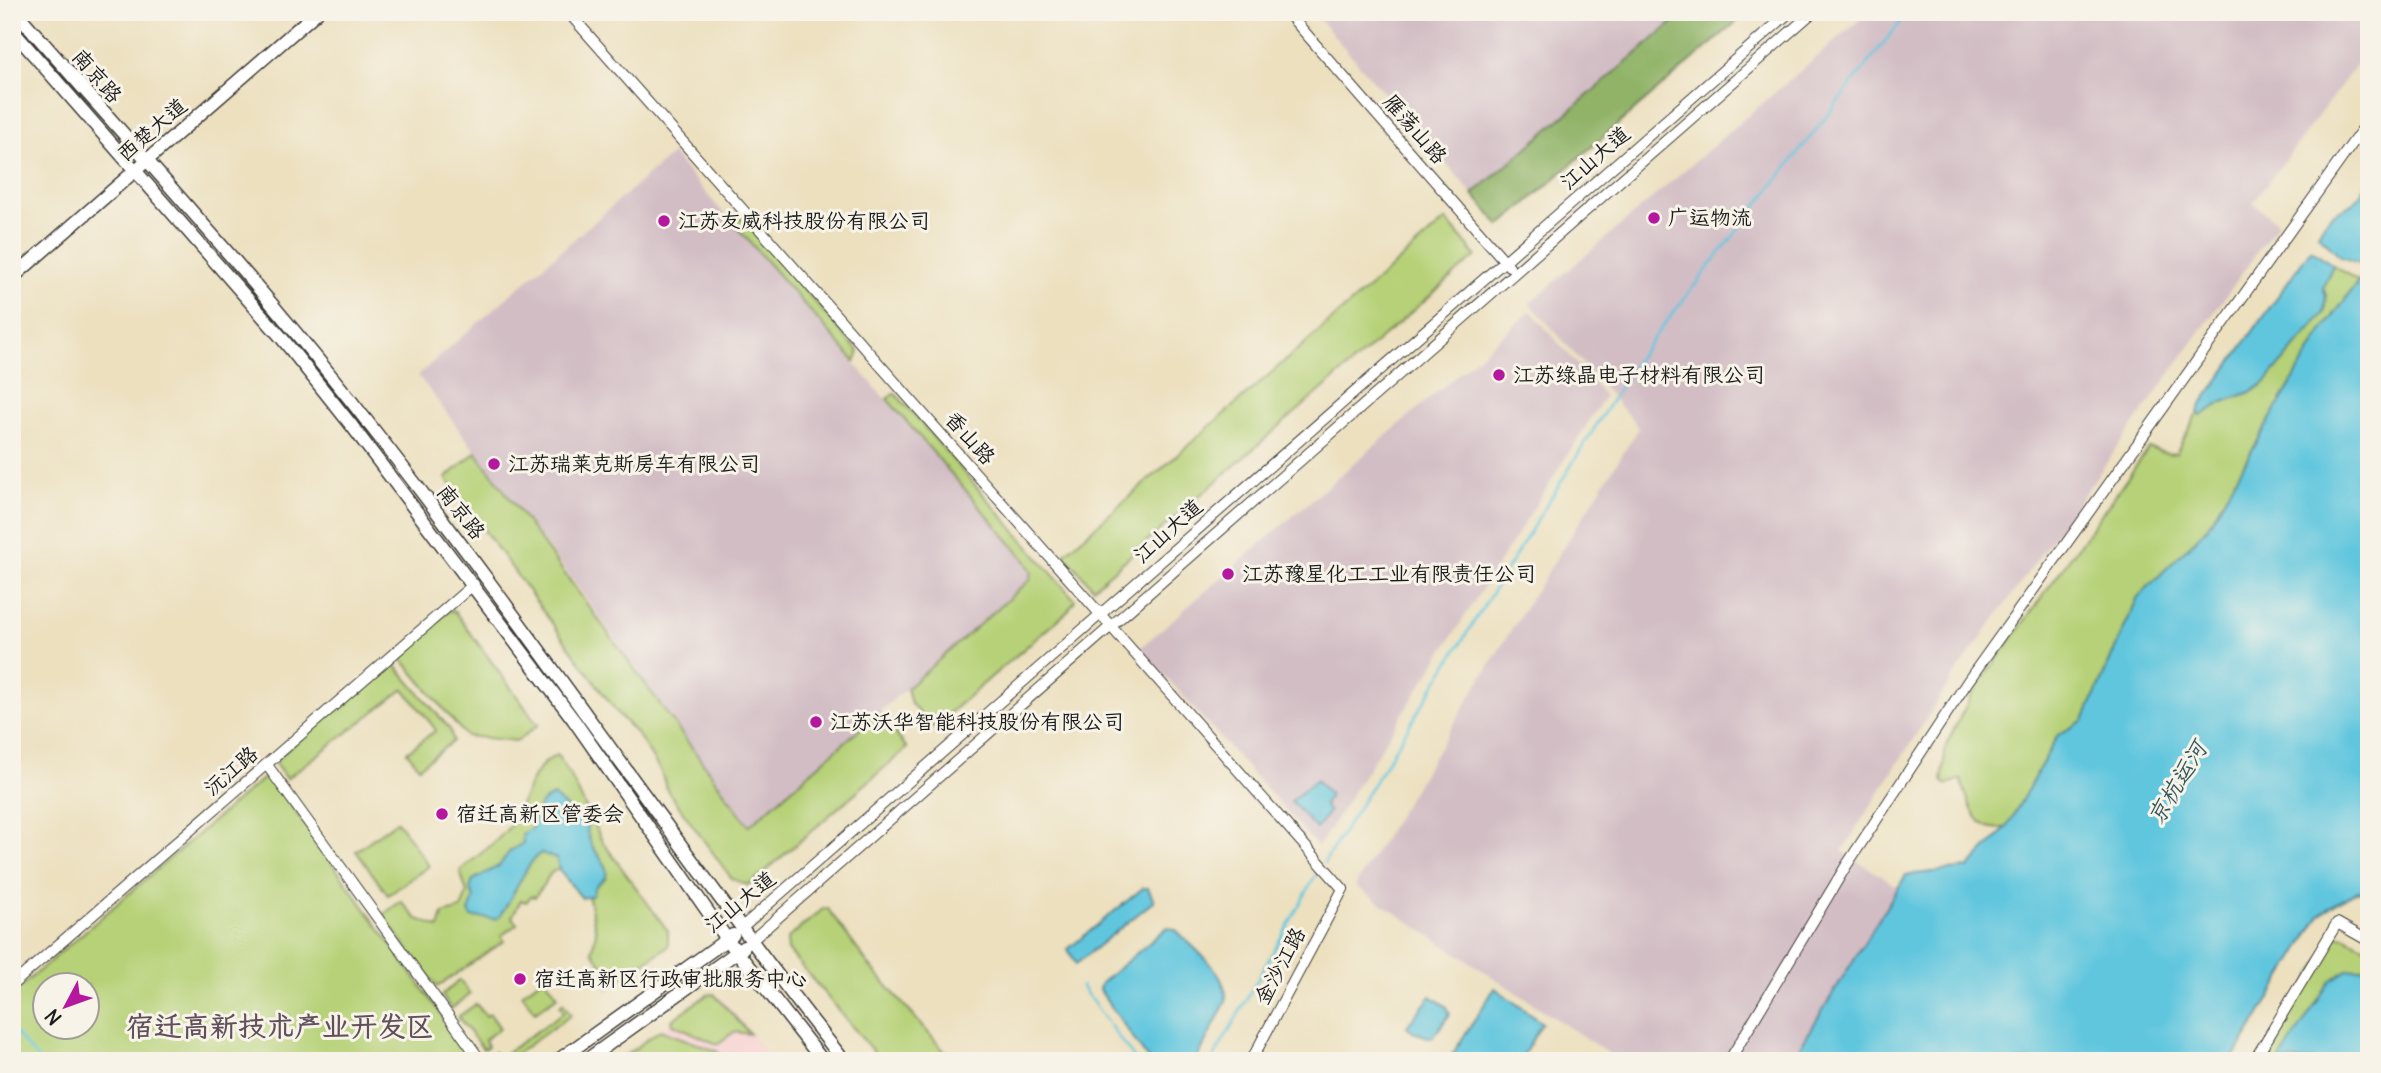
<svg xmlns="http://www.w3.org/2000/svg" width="2381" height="1073" font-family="Delius,'LXGW WenKai TC',sans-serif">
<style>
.built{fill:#f7cfd0}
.industrial{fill:#d2bdc5}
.green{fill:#b6d177;stroke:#69764a;stroke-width:2;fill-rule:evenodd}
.forest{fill:#90b368;stroke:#566842;stroke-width:2}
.water{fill:#61c6de;stroke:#3e717d;stroke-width:2}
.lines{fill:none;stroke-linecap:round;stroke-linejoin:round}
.stream{stroke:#61c6de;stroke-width:2.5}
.minor-casing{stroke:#3b3934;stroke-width:12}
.major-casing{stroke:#3b3934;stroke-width:15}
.minor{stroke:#fff;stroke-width:10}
.major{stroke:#fff;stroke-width:12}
.poi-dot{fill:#b5179e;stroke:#f7f3e8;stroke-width:2.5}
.labels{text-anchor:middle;stroke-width:6;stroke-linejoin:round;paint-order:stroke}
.street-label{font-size:21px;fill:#1c1c1c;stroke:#f7f3e8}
.poi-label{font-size:21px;fill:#1c1c1c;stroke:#f7f3e8;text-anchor:start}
.water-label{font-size:23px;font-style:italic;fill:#345860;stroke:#f7f3e8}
.district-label{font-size:28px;font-weight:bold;fill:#60505b;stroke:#f7f3e8}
</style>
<rect width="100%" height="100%" fill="#f7f3e8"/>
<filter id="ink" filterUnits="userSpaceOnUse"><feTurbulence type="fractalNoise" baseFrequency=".0143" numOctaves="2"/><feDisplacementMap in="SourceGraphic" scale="14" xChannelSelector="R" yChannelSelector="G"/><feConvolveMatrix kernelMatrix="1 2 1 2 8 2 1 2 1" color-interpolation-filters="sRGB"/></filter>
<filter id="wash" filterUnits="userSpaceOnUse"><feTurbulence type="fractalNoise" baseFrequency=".00686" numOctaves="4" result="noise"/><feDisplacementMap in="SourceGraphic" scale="28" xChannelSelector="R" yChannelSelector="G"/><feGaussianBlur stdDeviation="1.57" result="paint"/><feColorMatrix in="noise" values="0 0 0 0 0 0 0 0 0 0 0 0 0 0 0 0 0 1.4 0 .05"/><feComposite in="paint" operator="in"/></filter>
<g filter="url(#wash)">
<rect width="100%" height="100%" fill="#ece0bf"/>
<path class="built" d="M 710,994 L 724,1001 L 773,1061 L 618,1061 Z"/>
<path class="industrial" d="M 1313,12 L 1685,12 L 1473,194 Z
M 1869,12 L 2369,12 L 2369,48 L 2253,203 L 2278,223 L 1951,680 L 1842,851 L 1898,887 L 1800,1047 L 1804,1061 L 1760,1061 L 1744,1050 L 1738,1061 L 1620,1061 L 1355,886 L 1508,635 L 1639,428 L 1530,303 Z
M 672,154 L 1023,557 L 1032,572 L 1030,580 L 749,826 L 578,587 L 418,375 Z
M 1531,311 L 1605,396 L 1318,847 L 1140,648 Z"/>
<path class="green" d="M 742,218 L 859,352 L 855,362 L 732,222 Z
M 1446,220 L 1476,256 L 1093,588 L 1064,554 Z
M 2333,265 L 2358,281 L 2319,336 L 2207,528 L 2138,597 L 2084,720 L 2058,735 L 2007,827 C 1976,836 1968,802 1961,779 L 1946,785 L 1942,781 L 1946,745 L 1972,694 L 2149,448 L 2168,454 L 2176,453 L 2198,412 L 2201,416 L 2223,402 L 2253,391 L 2324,313 L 2326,296 L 2323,287 Z
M 895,393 L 1075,600 L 1067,612 L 933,727 L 911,704 L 907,688 L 1030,580 L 1032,572 L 1023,557 L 887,399 Z
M 476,452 L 749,826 L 878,713 L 907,748 L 761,875 L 748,885 L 732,879 L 667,790 L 661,772 L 638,735 L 619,715 L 446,478 Z
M 450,610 L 455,612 L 538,725 L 517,741 L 466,736 L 398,654 Z
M 391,660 L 450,729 L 453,741 L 419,767 L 407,752 L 436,730 L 404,689 L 286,779 L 274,762 Z
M 557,755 L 569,773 L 602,841 L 668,931 L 668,946 L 608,988 L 606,971 L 592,951 L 596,932 L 589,899 L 586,895 L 582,898 L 558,869 L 551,873 L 535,897 L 531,896 L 526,902 L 521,900 L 512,917 L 517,924 L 501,936 L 504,941 L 437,987 L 386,920 L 384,914 L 401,901 L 416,918 L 439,928 L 443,914 L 461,909 L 467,893 L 460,871 C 476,856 495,845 509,827 C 527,802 527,769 557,755 Z
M 268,774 L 475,1061 L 12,1061 L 12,994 ZM 46,986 L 88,986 L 88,1028 L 46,1028 Z
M 397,821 L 429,866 L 388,895 L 356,851 Z
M 823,909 L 828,909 L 868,964 L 953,1061 L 881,1061 L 788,950 L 787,939 Z
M 2344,936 L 2369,949 L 2369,1061 L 2261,1061 L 2334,937 Z
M 544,977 L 558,996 L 535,1012 L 522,994 Z
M 460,980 L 470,994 L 451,1009 L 442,995 Z
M 714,994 L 750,1034 L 734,1032 L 717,1044 L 673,1024 L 672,1020 L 707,995 Z
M 563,1003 L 571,1015 L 506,1061 L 489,1061 L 494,1052 L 499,1058 L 564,1012 L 560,1006 Z
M 476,1004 L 486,1016 L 490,1014 L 500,1028 L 484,1040 L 488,1047 L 483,1049 L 458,1017 Z
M 660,1030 L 717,1051 L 725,1060 L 618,1061 Z"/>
<path class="forest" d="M 1685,12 L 1748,12 L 1500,226 L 1473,194 Z"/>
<path class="water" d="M 2369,182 L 2369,259 L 2361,264 L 2341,257 L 2318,234 C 2330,213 2332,213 2353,204 Z
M 2311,249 L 2333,265 L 2323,287 L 2326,296 L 2324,313 L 2266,382 L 2253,391 L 2223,402 L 2201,416 L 2198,412 L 2201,405 Z
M 2369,267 L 2369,896 L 2359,891 C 2349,895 2328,908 2320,915 L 2232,1061 L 1804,1061 L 1800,1047 L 1906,875 L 1968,868 L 2007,827 L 2058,735 L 2084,720 L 2138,597 L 2207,528 L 2319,336 Z
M 1316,780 L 1330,795 L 1324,805 L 1329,812 L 1316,829 L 1291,801 Z
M 554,796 L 587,826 C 587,853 610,858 606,877 L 595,887 L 592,896 L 582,898 L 559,870 L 557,859 L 541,853 C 526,861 512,903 497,919 L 472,917 L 469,912 L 474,898 L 470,889 L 473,880 L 499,866 L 510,851 L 523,843 L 522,835 L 532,828 C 536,814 537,800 554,796 Z
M 1143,888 L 1148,888 L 1154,901 L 1076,964 L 1068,949 Z
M 1168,927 L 1176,930 C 1194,949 1229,974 1226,1001 L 1196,1061 L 1149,1061 L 1099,989 L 1101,983 Z
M 2369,968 L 2369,1061 L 2279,1061 L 2330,981 L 2347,970 Z
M 1495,988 L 1542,1023 L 1520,1061 L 1448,1061 Z
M 1431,996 L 1447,1007 L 1450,1014 L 1432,1038 L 1413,1032 L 1407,1026 Z"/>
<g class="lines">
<path class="stream" d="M 1324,863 L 1638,358 L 1908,12
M 1081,986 L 1136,1061
M 12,1029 L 39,1061
M 1212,1061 L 1320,868"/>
</g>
</g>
<g filter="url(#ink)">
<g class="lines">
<g class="minor-casing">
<path id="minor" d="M 568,12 L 1343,889 L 1251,1061
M 1287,12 L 1509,266
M 267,765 L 481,1061
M 741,928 L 1790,12
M 751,941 L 1813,12
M 12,985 L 474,584
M 1729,1061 L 1846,866 L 1968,681 L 2369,120
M 2254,1061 L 2337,923 L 2369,941"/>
</g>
<g class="major-casing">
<path id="major" d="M 16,12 C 134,147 256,279 366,420 C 531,630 679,852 844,1061
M 12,30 L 281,337 L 352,426 L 573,719 L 727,939 L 823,1061
M 12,278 L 317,12
M 557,1061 L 733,935
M 585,1061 L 744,947"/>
</g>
<use href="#minor" class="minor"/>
<use href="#major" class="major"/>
</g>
</g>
<g class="poi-dot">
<circle cx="1654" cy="218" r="7"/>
<circle cx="664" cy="221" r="7"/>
<circle cx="1499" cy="375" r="7"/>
<circle cx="494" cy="464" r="7"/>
<circle cx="1228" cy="574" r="7"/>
<circle cx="816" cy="722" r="7"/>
<circle cx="442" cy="814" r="7"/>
<circle cx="520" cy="979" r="7"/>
</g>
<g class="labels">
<g class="street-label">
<text transform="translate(97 76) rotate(49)" y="7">南京路</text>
<text transform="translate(1415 129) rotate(49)" y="7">雁荡山路</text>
<text transform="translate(152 130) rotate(-41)" y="7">西楚大道</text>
<text transform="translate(1595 158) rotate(-41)" y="7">江山大道</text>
<text transform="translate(970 438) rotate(48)" y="7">香山路</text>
<text transform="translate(461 512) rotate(52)" y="7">南京路</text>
<text transform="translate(1168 531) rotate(-42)" y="7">江山大道</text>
<text transform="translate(231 771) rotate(-41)" y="7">沅江路</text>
<text transform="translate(740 902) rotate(-39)" y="7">江山大道</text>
<text transform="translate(1280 966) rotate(-62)" y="7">金沙江路</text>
</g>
<g class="poi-label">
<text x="1668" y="225">广运物流</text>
<text x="678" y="228">江苏友威科技股份有限公司</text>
<text x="1513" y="382">江苏绿晶电子材料有限公司</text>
<text x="508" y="471">江苏瑞莱克斯房车有限公司</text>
<text x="1242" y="581">江苏豫星化工工业有限责任公司</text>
<text x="830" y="729">江苏沃华智能科技股份有限公司</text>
<text x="456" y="821">宿迁高新区管委会</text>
<text x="534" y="986">宿迁高新区行政审批服务中心</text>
</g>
<g class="water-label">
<text transform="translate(2177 783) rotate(-59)" y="8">京杭运河</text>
</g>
<g class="district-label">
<text x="280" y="1036">宿迁高新技术产业开发区</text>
</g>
</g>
<rect width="2381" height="1073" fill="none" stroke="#f7f3e8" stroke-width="42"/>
<g transform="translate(66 1006) rotate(229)"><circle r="33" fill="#f7f3e8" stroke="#9f9d96" stroke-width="2"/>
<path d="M0-5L12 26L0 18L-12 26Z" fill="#b5179e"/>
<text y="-10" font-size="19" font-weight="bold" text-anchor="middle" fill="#1c1c1c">N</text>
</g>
</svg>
